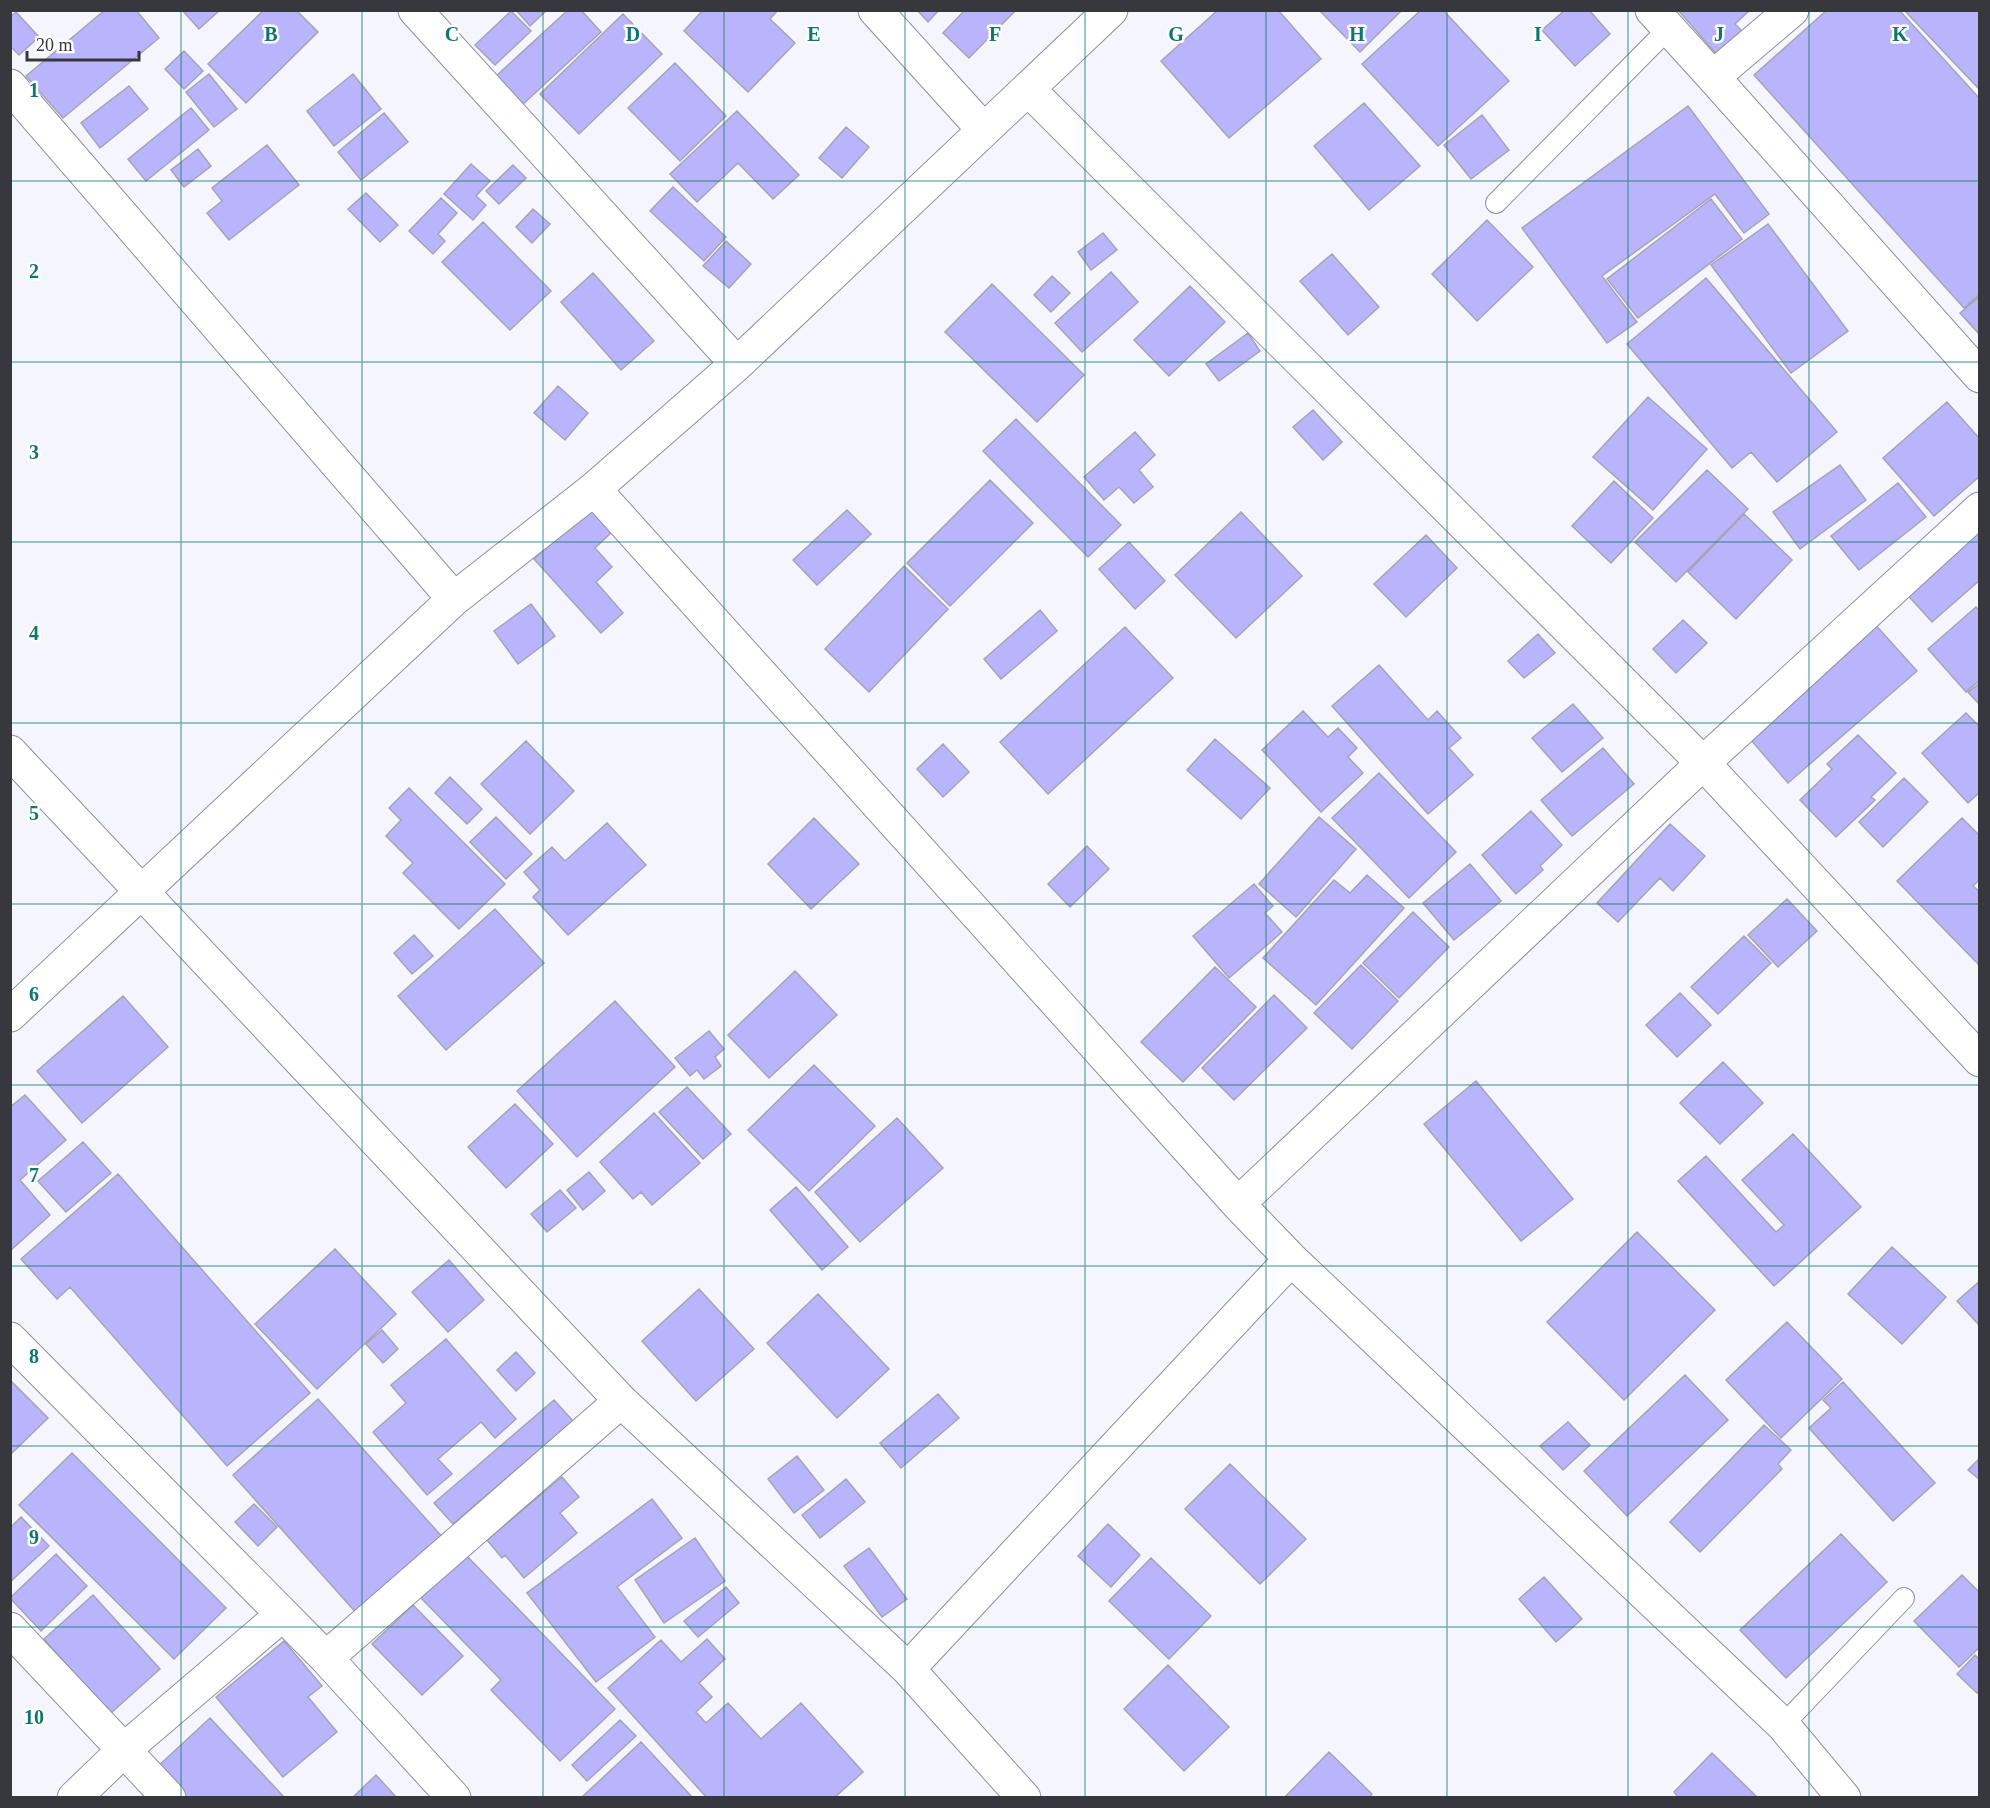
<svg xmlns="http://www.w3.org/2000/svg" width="1990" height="1808" font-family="Georgia,serif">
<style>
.building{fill:#bab4fc;stroke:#a5a4b6;stroke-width:1.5}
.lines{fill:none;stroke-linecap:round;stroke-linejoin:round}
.lane-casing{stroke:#8f8fa0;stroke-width:22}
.street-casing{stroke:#8f8fa0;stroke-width:35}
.lane{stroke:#fff;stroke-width:20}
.street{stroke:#fff;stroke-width:33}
.grid{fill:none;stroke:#0f766e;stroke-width:1.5;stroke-opacity:0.55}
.grid-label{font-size:20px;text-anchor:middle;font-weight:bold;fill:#0f766e;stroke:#fff;stroke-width:5;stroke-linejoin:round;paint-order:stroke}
</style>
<rect width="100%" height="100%" fill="#f5f5fd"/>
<path class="building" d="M 105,10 L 136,10 L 159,38 L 63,118 L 26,76 Z
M 182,10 L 220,10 L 199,29 Z
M 264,10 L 296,10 L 318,32 L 246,103 L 208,64 Z
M 516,10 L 547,10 L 530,26 Z
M 568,10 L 581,10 L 601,32 L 520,107 L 494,78 Z
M 703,10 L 778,10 L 770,19 L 795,43 L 748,92 L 684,31 Z
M 917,10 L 939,10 L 928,22 Z
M 965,10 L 1016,10 L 969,58 L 943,33 Z
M 1218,10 L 1278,10 L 1321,59 L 1229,138 L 1161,61 Z
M 1319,10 L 1402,10 L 1360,52 Z
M 1421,10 L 1443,10 L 1509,81 L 1438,146 L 1362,64 Z
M 1565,10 L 1589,10 L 1610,34 L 1575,66 L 1542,30 Z
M 1678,10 L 1750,10 L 1735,24 L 1745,34 L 1719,57 Z
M 1827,10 L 1899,10 L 1980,99 L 1980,294 L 1964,308 L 1754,75 Z
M 1904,10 L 1980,10 L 1980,90 Z
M 511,11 L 531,31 L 495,65 L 475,45 Z
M 16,12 L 39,37 L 19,55 L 10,46 L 10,17 Z
M 623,14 L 662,54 L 579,134 L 540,94 Z
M 184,51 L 203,71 L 184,89 L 165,69 Z
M 675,63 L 726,116 L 680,161 L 628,108 Z
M 209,74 L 237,109 L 214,127 L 186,92 Z
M 353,74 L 381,109 L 334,146 L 307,111 Z
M 129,86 L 148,109 L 100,148 L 81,123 Z
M 1364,103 L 1420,166 L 1369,210 L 1314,146 Z
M 1688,106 L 1769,214 L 1744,233 L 1715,194 L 1602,276 L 1637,322 L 1607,343 L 1522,228 Z
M 191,108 L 209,130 L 146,181 L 128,159 Z
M 737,111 L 799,175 L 773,199 L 738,163 L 697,202 L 670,174 Z
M 384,113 L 408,142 L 361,180 L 338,152 Z
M 1482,115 L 1509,150 L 1471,179 L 1444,145 Z
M 846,127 L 869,147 L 842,178 L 819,158 Z
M 267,145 L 299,185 L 229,240 L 207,213 L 222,201 L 212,188 Z
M 198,149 L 211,166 L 184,187 L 171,170 Z
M 471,164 L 490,181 L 476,196 L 486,205 L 473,220 L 444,194 Z
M 513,165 L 526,178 L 499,204 L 486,191 Z
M 673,187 L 726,237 L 704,261 L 650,211 Z
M 366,193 L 398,225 L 380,242 L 348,209 Z
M 441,198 L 457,213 L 438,234 L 445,241 L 433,254 L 409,231 Z
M 1711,199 L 1742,239 L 1638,318 L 1607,279 Z
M 533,209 L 550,224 L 532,243 L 516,227 Z
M 1487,220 L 1533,267 L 1477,321 L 1432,274 Z
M 483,222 L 551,291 L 510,330 L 442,262 Z
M 1768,224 L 1848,331 L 1791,373 L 1711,265 Z
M 1103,233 L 1117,250 L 1091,270 L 1078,252 Z
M 726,241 L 751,264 L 729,288 L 703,266 Z
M 1332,254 L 1379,307 L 1348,335 L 1300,281 Z
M 1111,272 L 1138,302 L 1082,352 L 1055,323 Z
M 593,273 L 654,341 L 621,370 L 561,302 Z
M 1052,276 L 1070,293 L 1051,312 L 1034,295 Z
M 1706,278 L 1837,432 L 1777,482 L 1751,452 L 1732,468 L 1627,344 Z
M 992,284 L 1084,375 L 1037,422 L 945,332 Z
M 1190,286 L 1225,322 L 1169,376 L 1134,340 Z
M 1980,296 L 1980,335 L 1960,313 Z
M 1248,333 L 1260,351 L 1219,381 L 1206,364 Z
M 558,386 L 588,413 L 565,440 L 534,413 Z
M 1648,397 L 1707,449 L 1653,510 L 1593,457 Z
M 1947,402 L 1980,439 L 1980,476 L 1934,516 L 1883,458 Z
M 1313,410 L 1342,442 L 1323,460 L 1293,427 Z
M 1016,419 L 1121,525 L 1088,557 L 983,451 Z
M 1135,432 L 1155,455 L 1139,470 L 1153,487 L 1134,503 L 1119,487 L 1104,500 L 1084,477 Z
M 1840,465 L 1866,500 L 1800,549 L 1773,512 Z
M 1707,470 L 1748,509 L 1676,582 L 1635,542 Z
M 990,480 L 1033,523 L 950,606 L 907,563 Z
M 1614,481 L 1653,518 L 1611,563 L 1572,526 Z
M 1898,483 L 1926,517 L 1859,570 L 1831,536 Z
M 592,508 L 613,531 L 595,548 L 612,567 L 596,582 L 623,613 L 601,633 L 534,559 Z
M 847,510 L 871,534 L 817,585 L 793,560 Z
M 1241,512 L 1302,576 L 1236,638 L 1175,575 Z
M 1744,514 L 1792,560 L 1736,619 L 1688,572 Z
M 1980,525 L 1980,580 L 1932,622 L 1904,591 Z
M 1426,535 L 1457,568 L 1406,617 L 1374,584 Z
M 1129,542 L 1165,581 L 1135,609 L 1099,569 Z
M 904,566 L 948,609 L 869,692 L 825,649 Z
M 531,604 L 555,636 L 518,664 L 494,631 Z
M 1976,607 L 1980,611 L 1980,680 L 1966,692 L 1928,649 Z
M 1040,610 L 1057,631 L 1001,679 L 984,659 Z
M 1683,620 L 1707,643 L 1676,673 L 1653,649 Z
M 1872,621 L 1917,671 L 1788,783 L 1745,733 Z
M 1125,627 L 1173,678 L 1048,794 L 1000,742 Z
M 1538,634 L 1555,653 L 1524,678 L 1508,661 Z
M 1379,665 L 1428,720 L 1437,711 L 1461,738 L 1449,748 L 1473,775 L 1428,814 L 1332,706 Z
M 1980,683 L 1980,705 L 1968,692 Z
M 1573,704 L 1603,738 L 1562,772 L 1532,738 Z
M 1303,711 L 1328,737 L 1338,728 L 1357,748 L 1348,757 L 1363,773 L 1321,812 L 1262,750 Z
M 1966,713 L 1980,727 L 1980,792 L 1968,803 L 1922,753 Z
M 1858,735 L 1896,773 L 1871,797 L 1875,800 L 1836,837 L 1800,800 L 1832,769 L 1827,764 Z
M 1215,739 L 1270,788 L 1241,819 L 1187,770 Z
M 526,741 L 574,791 L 530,834 L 481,784 Z
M 943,744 L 969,772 L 943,797 L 917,769 Z
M 1603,748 L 1634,784 L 1572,836 L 1541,800 Z
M 1379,773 L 1456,852 L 1409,898 L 1332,818 Z
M 450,777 L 482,809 L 467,824 L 435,793 Z
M 1904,778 L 1928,802 L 1883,847 L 1859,822 Z
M 409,788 L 505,884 L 459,929 L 403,873 L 413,863 L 386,836 L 401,820 L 389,808 Z
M 1531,811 L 1562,845 L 1540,866 L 1543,870 L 1516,894 L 1482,855 Z
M 496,817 L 532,854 L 506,879 L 470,842 Z
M 1319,817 L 1356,849 L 1296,917 L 1259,884 Z
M 814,818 L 859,864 L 811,909 L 768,864 Z
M 1962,818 L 1980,836 L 1980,879 L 1973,886 L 1980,892 L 1980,966 L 1897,881 Z
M 607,823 L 646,865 L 568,935 L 533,897 L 540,890 L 524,872 L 552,847 L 565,861 Z
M 1670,824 L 1705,856 L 1673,891 L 1660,878 L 1618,922 L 1597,903 Z
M 1087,846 L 1109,869 L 1070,907 L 1048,884 Z
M 1470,864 L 1501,901 L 1454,940 L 1423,903 Z
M 1367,875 L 1404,908 L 1316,1005 L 1263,958 L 1334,880 L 1350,893 Z
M 1254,884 L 1273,906 L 1265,913 L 1282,932 L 1229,978 L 1193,936 Z
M 1787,899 L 1817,931 L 1778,967 L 1748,935 Z
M 495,909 L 544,963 L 446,1050 L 398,996 Z
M 1413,912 L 1449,947 L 1399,998 L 1363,963 Z
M 414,935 L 433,956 L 412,974 L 394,953 Z
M 1744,936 L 1771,963 L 1718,1014 L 1691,987 Z
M 1361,965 L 1398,1001 L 1352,1049 L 1314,1013 Z
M 1215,967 L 1256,1007 L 1183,1082 L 1141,1042 Z
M 795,971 L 837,1015 L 769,1078 L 728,1035 Z
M 1680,993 L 1711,1025 L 1677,1057 L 1646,1025 Z
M 1274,995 L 1307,1028 L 1234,1100 L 1202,1068 Z
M 123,996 L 168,1047 L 82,1123 L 37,1071 Z
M 615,1001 L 675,1067 L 577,1157 L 517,1091 Z
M 709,1031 L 724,1049 L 715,1057 L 721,1066 L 704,1079 L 697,1070 L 690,1076 L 675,1058 Z
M 1723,1062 L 1763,1103 L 1720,1144 L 1680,1103 Z
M 814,1065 L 875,1126 L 809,1191 L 748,1130 Z
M 1476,1081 L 1573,1199 L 1521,1241 L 1424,1124 Z
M 687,1087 L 731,1134 L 703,1159 L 659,1112 Z
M 25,1095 L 66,1140 L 20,1180 L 50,1215 L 11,1250 L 10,1107 Z
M 515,1104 L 553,1144 L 506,1188 L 468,1147 Z
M 654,1113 L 700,1163 L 652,1205 L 641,1192 L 633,1199 L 600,1162 Z
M 897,1118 L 943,1168 L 860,1242 L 815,1192 Z
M 1793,1134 L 1861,1207 L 1774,1286 L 1678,1181 L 1706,1156 L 1776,1232 L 1784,1225 L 1742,1180 Z
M 83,1142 L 111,1173 L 66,1212 L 38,1181 Z
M 589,1172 L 605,1191 L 583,1210 L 567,1190 Z
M 118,1174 L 310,1393 L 227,1466 L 70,1287 L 57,1299 L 21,1259 Z
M 796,1187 L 848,1247 L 822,1270 L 770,1210 Z
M 560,1190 L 576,1208 L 547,1232 L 531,1214 Z
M 1637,1232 L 1715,1310 L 1624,1400 L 1547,1322 Z
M 1892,1247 L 1946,1297 L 1902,1344 L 1848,1294 Z
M 335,1249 L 396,1314 L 317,1389 L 255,1324 Z
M 449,1260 L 484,1300 L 448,1332 L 412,1292 Z
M 1980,1281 L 1980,1326 L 1957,1301 Z
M 699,1289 L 754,1349 L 696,1401 L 642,1341 Z
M 818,1294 L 889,1369 L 837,1418 L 767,1343 Z
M 1787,1322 L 1842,1379 L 1781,1438 L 1726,1380 Z
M 382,1330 L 398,1349 L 383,1363 L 366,1344 Z
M 446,1339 L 516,1419 L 495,1438 L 481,1422 L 438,1459 L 452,1474 L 427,1495 L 373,1432 L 406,1403 L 391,1385 Z
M 516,1352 L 535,1373 L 516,1391 L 497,1370 Z
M 1685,1375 L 1728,1420 L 1627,1516 L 1584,1471 Z
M 10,1380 L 48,1418 L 10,1455 Z
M 1843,1382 L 1935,1483 L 1893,1521 L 1809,1428 L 1831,1408 L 1823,1400 Z
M 938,1394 L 959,1418 L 901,1468 L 880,1443 Z
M 318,1399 L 445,1540 L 359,1616 L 233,1475 Z
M 554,1400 L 573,1421 L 453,1524 L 434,1503 Z
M 1568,1422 L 1590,1445 L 1563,1470 L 1540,1446 Z
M 1764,1425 L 1791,1450 L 1778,1464 L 1782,1469 L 1700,1552 L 1670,1522 Z
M 72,1453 L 226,1608 L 174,1659 L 19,1505 Z
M 797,1456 L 824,1490 L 794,1513 L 768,1479 Z
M 1980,1458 L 1980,1480 L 1968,1470 Z
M 1230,1464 L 1306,1539 L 1260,1584 L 1185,1509 Z
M 562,1477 L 579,1497 L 560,1513 L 577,1533 L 524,1578 L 505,1555 L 502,1558 L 487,1540 Z
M 846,1479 L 865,1502 L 820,1538 L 802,1515 Z
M 652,1499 L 682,1538 L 617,1587 L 655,1637 L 596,1682 L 527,1593 Z
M 254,1504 L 277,1527 L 258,1546 L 235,1522 Z
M 21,1517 L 49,1546 L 10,1582 L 10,1528 Z
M 1108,1524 L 1140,1555 L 1111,1587 L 1078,1556 Z
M 1841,1534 L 1887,1582 L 1786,1678 L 1740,1630 Z
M 695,1538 L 725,1581 L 664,1623 L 635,1580 Z
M 869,1548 L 907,1599 L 882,1617 L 844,1566 Z
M 56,1554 L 87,1586 L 41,1631 L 10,1598 Z
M 466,1555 L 615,1709 L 560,1761 L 491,1690 L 501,1680 L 421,1598 Z
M 1151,1558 L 1211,1616 L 1169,1659 L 1109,1601 Z
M 1962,1575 L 1980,1593 L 1980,1647 L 1959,1667 L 1914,1621 Z
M 1544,1577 L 1582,1619 L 1556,1642 L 1519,1599 Z
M 726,1587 L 739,1603 L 698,1637 L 684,1621 Z
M 93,1595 L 160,1669 L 110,1714 L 44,1639 Z
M 413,1605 L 463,1656 L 422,1695 L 372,1644 Z
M 707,1639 L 725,1659 L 699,1683 L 712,1697 L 696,1712 L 706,1723 L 728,1703 L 761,1739 L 801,1703 L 863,1772 L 834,1798 L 707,1798 L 608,1688 L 661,1640 L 681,1662 Z
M 284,1641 L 322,1686 L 308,1697 L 337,1732 L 283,1777 L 216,1697 Z
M 1975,1655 L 1980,1660 L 1980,1690 L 1977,1693 L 1957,1674 Z
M 1168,1665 L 1229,1727 L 1184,1771 L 1124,1709 Z
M 210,1718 L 285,1798 L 182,1798 L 155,1769 Z
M 620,1720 L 636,1736 L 587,1781 L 572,1765 Z
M 641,1742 L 693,1798 L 581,1798 Z
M 1329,1752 L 1372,1794 L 1369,1798 L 1284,1798 Z
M 1712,1753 L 1758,1798 L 1679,1798 L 1674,1792 Z
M 376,1775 L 397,1798 L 352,1798 Z"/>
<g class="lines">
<g class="lane-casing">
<path id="lane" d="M 1496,203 L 1669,28
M 1783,1725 L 1904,1598"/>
</g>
<g class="street-casing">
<path id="street" d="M 415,10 L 737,364
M 875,10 L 983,129
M 1652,10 L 1713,77 L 1980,376
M 1713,77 L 1792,10
M 10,86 L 454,599
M 1028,89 L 1703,763 L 1980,1060
M 594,489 L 1238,1204 L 1291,1259 L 1783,1725 L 1844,1798
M 10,752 L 621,1401 L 908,1669 L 1024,1798
M 10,1015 L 454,599 L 594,489 L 737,364 L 1111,10
M 1238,1204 L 1703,763 L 1980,509
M 10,1339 L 326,1658 L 454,1798
M 10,1629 L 169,1798
M 326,1658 L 621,1401
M 908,1669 L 1291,1259
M 74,1798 L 125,1749 L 282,1615"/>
</g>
<use href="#lane" class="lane"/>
<use href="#street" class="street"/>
</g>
<path class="grid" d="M 181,10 L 181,1798M 362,10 L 362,1798M 543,10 L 543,1798M 724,10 L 724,1798M 905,10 L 905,1798M 1085,10 L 1085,1798M 1266,10 L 1266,1798M 1447,10 L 1447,1798M 1628,10 L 1628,1798M 1809,10 L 1809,1798M 10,181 L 1980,181M 10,362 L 1980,362M 10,542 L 1980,542M 10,723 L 1980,723M 10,904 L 1980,904M 10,1085 L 1980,1085M 10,1266 L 1980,1266M 10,1446 L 1980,1446M 10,1627 L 1980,1627"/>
<g class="grid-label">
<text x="271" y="41">B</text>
<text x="452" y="41">C</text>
<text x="633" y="41">D</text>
<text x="814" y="41">E</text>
<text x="995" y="41">F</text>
<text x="1176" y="41">G</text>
<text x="1357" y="41">H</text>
<text x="1538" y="41">I</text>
<text x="1719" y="41">J</text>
<text x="1900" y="41">K</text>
<text x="34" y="97">1</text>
<text x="34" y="278">2</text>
<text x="34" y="459">3</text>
<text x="34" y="640">4</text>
<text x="34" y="820">5</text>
<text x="34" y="1001">6</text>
<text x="34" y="1182">7</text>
<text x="34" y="1363">8</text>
<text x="34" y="1544">9</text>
<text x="34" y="1724">10</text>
</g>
<rect width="1990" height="1808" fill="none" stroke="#37373e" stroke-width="24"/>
<path d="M27 51v9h112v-9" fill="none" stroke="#37373e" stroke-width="3"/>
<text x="36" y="51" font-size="18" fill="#37373e" stroke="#ffffff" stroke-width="4.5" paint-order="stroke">20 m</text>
</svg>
